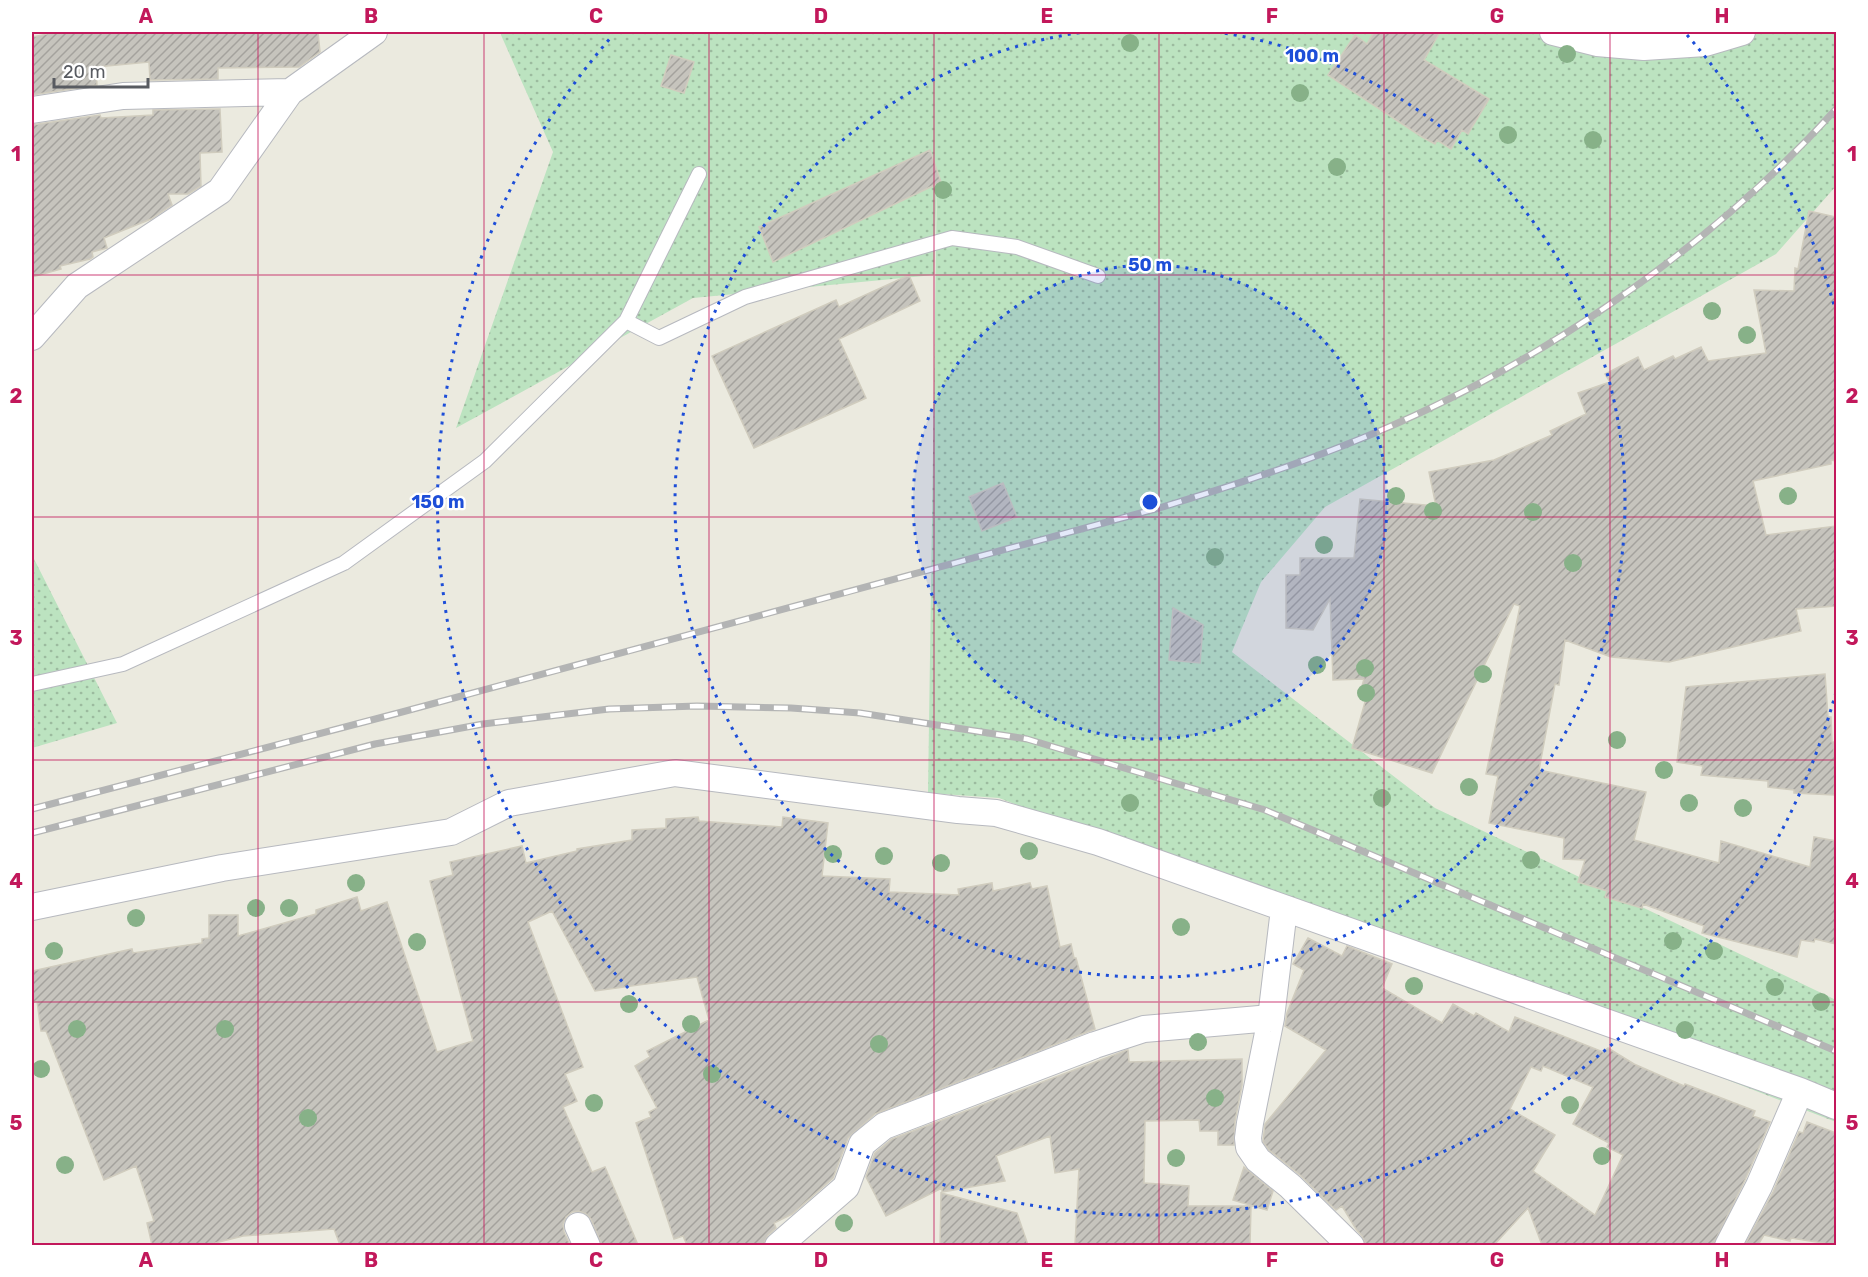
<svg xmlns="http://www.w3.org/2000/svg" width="1868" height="1277" font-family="Rubik,sans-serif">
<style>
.park{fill:url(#park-dots)}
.building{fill:url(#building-hatch);stroke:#d0ccbe;stroke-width:1.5;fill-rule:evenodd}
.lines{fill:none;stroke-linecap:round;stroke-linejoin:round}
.service-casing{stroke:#b7b9bf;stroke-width:16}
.minor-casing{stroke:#b7b9bf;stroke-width:28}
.service{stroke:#fff;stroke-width:14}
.minor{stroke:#fff;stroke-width:26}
.rail-casing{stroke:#b3b4b4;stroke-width:7}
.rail{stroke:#fff;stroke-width:4.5;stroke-dasharray:14;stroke-linecap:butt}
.tree{fill:#87b188}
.grid{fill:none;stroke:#c2185b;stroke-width:1.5;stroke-opacity:0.55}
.ring{fill:none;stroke:#1d4ed8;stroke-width:3;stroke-dasharray:3 6}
.centre{fill:#1d4ed8;stroke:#fff;stroke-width:3}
.ring-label{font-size:18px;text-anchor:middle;font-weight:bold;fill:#1d4ed8;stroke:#fff;stroke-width:4.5;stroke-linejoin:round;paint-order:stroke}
.neatline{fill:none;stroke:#c2185b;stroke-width:2}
.grid-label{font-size:20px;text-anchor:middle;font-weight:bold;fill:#c2185b}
</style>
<defs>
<pattern id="park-dots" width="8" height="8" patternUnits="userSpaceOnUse" patternTransform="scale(1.5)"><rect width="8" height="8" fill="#bce3c0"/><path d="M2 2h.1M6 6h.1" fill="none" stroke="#9cbb9f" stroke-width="1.8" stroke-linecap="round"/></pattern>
<pattern id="building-hatch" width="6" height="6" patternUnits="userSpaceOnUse" patternTransform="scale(1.5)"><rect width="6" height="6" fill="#c6c4bd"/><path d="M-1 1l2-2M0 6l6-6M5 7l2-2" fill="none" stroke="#a4a29d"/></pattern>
</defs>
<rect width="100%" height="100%" fill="#ebeadf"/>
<path class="park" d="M 502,32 L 1573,32 L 1594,38 L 1622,32 L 1836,32 L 1836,186 L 1776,254 L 1325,507 L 1261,582 L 1232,652 L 1435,808 L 1836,1000 L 1836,1122 L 999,798 L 928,793 L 937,177 L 934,275 L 693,298 L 456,428 L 553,152 L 501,35 Z
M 32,555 L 117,723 L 32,748 Z"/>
<path class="building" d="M 47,32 L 318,32 L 320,52 L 299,67 L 218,68 L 218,79 L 150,80 L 149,62 L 96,67 L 97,85 L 32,95 L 32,37 L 47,34 Z
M 1374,32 L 1440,32 L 1424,60 L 1489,99 L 1468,134 L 1462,130 L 1451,149 L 1437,140 L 1435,144 L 1422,137 L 1328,75 L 1355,35 L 1367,44 Z
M 671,55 L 694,62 L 684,93 L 661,86 Z
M 220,109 L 222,152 L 200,153 L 201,186 L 188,194 L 168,194 L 172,205 L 151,219 L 104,238 L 107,248 L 92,252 L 93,257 L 90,259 L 60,266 L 61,269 L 32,277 L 32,125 L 100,115 L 101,118 L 153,115 L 153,110 Z
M 930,150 L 941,182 L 773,262 L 759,227 Z
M 1809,211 L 1836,217 L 1836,461 L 1831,460 L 1831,464 L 1753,481 L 1766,535 L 1836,526 L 1836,606 L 1796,609 L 1801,631 L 1669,662 L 1611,657 L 1565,640 L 1559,685 L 1555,684 L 1539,770 L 1646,792 L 1634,840 L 1719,863 L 1721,841 L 1810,867 L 1814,837 L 1836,841 L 1836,944 L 1815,939 L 1814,942 L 1801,940 L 1797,957 L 1702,933 L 1704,926 L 1643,904 L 1642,908 L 1605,897 L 1607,891 L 1578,882 L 1585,860 L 1563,859 L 1564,838 L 1489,823 L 1498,776 L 1486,774 L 1520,606 L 1514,604 L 1432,773 L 1352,748 L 1367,695 L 1360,693 L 1364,679 L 1333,680 L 1330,599 L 1313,630 L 1286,628 L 1286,575 L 1300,575 L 1300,558 L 1354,558 L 1360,499 L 1436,506 L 1429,472 L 1494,460 L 1552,435 L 1550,431 L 1586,414 L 1578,393 L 1610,382 L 1605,374 L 1638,357 L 1644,370 L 1673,356 L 1675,359 L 1701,347 L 1708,361 L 1766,353 L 1754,290 L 1794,291 L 1795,268 L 1798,269 Z
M 909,275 L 920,301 L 839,339 L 866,398 L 754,448 L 712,356 L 836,300 L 839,307 Z
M 1003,483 L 1017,517 L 982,531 L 969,497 Z
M 1173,608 L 1203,625 L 1200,663 L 1169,660 Z
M 1825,674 L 1828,717 L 1831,717 L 1832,742 L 1834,742 L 1834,751 L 1836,751 L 1834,795 L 1794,793 L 1794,790 L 1768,787 L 1768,781 L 1701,775 L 1703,766 L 1677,762 L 1686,687 Z
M 698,817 L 699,821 L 782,827 L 783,817 L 828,823 L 822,876 L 890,879 L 889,892 L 959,895 L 958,889 L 992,883 L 993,891 L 1030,883 L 1032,889 L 1047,886 L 1060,947 L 1071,944 L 1074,958 L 1076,958 L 1095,1029 L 875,1114 L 848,1138 L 833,1178 L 792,1214 L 774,1223 L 776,1228 L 768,1235 L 763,1245 L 687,1245 L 683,1236 L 674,1239 L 636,1123 L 651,1117 L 649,1112 L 657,1108 L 635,1066 L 650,1057 L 647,1051 L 709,1020 L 697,977 L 595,991 L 552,911 L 528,922 L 583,1067 L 565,1074 L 577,1101 L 563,1107 L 592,1172 L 605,1167 L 638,1245 L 602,1245 L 591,1219 L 586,1214 L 579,1211 L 572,1212 L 566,1217 L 563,1224 L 564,1232 L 570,1245 L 340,1245 L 334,1229 L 243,1236 L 207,1245 L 152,1245 L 147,1223 L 154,1221 L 136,1166 L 104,1180 L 46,1031 L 41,1031 L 37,1001 L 32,1003 L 32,971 L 132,949 L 133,953 L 202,943 L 202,939 L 209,938 L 209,915 L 238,915 L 238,936 L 316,914 L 316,910 L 357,897 L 361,911 L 387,902 L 437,1052 L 473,1041 L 430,881 L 453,875 L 450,862 L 522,846 L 526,863 L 577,851 L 577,849 L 632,840 L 632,830 L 666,828 L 666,819 Z
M 1308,938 L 1342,956 L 1347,946 L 1392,964 L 1382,988 L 1442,1023 L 1453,1004 L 1474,1016 L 1476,1013 L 1509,1032 L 1515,1017 L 1603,1052 L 1608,1048 L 1634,1064 L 1684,1086 L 1685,1084 L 1755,1111 L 1753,1116 L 1770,1122 L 1745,1180 L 1713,1245 L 1542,1245 L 1528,1208 L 1494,1245 L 1366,1245 L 1362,1236 L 1356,1229 L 1342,1206 L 1336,1210 L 1300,1175 L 1269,1150 L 1263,1142 L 1265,1124 L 1326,1050 L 1285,1026 L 1287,1013 L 1304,970 L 1293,964 ZM 1543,1066 L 1593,1087 L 1573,1124 L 1609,1143 L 1607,1147 L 1623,1155 L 1595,1215 L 1533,1171 L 1555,1135 L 1510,1109 L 1531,1067 L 1541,1071 Z
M 1127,1050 L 1128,1050 L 1129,1062 L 1242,1059 L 1242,1085 L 1235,1121 L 1234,1145 L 1218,1145 L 1218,1131 L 1200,1131 L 1199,1120 L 1145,1121 L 1144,1183 L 1189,1186 L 1188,1206 L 1251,1206 L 1250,1245 L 1075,1245 L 1079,1169 L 1055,1173 L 1050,1136 L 996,1156 L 1005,1181 L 942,1192 L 942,1188 L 886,1216 L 866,1177 L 875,1153 L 892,1139 Z
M 1807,1122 L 1836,1133 L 1836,1245 L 1791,1238 L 1790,1241 L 1764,1235 L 1758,1245 L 1745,1245 L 1773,1192 L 1799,1132 L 1803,1133 Z
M 1244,1167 L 1273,1191 L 1267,1210 L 1233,1200 Z
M 941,1193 L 1017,1213 L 1028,1245 L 940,1245 Z"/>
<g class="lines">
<g class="service-casing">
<path id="service" d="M 626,321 L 659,338 L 745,297 L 952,238 L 1017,247 L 1098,276
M 32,684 L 123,664 L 344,563 L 485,461 L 626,321 L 699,174"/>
</g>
<g class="minor-casing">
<path id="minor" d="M 1553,32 L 1597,43 L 1644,47 L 1705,43 L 1742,32
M 32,110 L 123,96 L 290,92
M 32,337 L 77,286 L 220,191 L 290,92 L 374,32
M 32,907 L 222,868 L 451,832 L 509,803 L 675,773 L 958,810 L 996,813 L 1098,842 L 1800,1091 L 1836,1106
M 1284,909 L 1271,1018 L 1250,1123 L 1248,1138 L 1249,1147 L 1258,1160 L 1290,1186 L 1351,1246
M 578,1226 L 587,1246
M 778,1246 L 846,1187 L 862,1144 L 884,1126 L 1095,1045 L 1144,1029 L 1271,1018
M 1728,1246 L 1759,1186 L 1800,1091"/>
</g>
<use href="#service" class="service"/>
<use href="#minor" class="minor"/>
<g class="rail-casing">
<path id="rail" d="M 32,809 L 402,712 L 1159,508 C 1222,489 1284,469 1345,445 C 1525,375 1706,253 1836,109
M 32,833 L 375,744 L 483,724 L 609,709 L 697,706 L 791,708 L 860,713 L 1027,739 L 1265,810 L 1836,1051"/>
</g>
<use href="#rail" class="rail"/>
</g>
<g class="tree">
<circle cx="1130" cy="43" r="9"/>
<circle cx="1567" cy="54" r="9"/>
<circle cx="1300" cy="93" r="9"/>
<circle cx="1508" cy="135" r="9"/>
<circle cx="1593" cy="140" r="9"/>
<circle cx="1337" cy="167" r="9"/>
<circle cx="943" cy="190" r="9"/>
<circle cx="1712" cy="311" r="9"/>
<circle cx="1747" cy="335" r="9"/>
<circle cx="1396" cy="496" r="9"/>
<circle cx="1788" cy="496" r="9"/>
<circle cx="1433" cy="511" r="9"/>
<circle cx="1533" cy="512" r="9"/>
<circle cx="1324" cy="545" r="9"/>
<circle cx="1215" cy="557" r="9"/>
<circle cx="1573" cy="563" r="9"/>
<circle cx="1317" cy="665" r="9"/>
<circle cx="1365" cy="668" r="9"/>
<circle cx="1483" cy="674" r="9"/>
<circle cx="1366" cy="693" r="9"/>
<circle cx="1617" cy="740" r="9"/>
<circle cx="1664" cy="770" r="9"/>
<circle cx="1469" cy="787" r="9"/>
<circle cx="1382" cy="798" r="9"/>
<circle cx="1130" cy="803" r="9"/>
<circle cx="1689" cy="803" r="9"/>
<circle cx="1743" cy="808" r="9"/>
<circle cx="1029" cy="851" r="9"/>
<circle cx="833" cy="854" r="9"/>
<circle cx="884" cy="856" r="9"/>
<circle cx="1531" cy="860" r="9"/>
<circle cx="941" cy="863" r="9"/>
<circle cx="356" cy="883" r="9"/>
<circle cx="256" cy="908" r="9"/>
<circle cx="289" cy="908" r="9"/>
<circle cx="136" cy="918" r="9"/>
<circle cx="1181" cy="927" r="9"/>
<circle cx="1673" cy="941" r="9"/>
<circle cx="417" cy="942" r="9"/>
<circle cx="54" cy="951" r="9"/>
<circle cx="1714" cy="951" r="9"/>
<circle cx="1414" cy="986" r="9"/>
<circle cx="1775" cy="987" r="9"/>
<circle cx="1821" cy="1002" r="9"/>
<circle cx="629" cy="1004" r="9"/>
<circle cx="691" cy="1024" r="9"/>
<circle cx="77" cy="1029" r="9"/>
<circle cx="225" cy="1029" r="9"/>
<circle cx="1685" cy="1030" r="9"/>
<circle cx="1198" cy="1042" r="9"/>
<circle cx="879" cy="1044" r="9"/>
<circle cx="41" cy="1069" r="9"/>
<circle cx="712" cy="1074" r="9"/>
<circle cx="1215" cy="1098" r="9"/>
<circle cx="594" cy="1103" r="9"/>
<circle cx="1570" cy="1105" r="9"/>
<circle cx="308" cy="1118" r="9"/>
<circle cx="1602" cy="1156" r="9"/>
<circle cx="1176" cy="1158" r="9"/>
<circle cx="65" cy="1165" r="9"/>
<circle cx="844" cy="1223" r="9"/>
</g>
<path class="grid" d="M 258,32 L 258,1246M 484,32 L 484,1246M 709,32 L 709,1246M 934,32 L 934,1246M 1159,32 L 1159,1246M 1384,32 L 1384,1246M 1610,32 L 1610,1246M 32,275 L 1836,275M 32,517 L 1836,517M 32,760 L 1836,760M 32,1002 L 1836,1002"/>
<circle cx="1150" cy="502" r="237" fill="#1d4ed8" fill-opacity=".12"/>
<g class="ring">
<circle cx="1150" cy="502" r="237"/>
<path d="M1216 32A475 475 0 1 1 1084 32"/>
<path d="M1836 692A712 712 0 1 1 613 35M1687 35A712 712 0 0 1 1836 312"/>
</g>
<circle cx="1150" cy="502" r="9" class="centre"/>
<g class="ring-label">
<text x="1312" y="62">100 m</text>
<text x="1150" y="271">50 m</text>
<text x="438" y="508">150 m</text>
</g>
<rect width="1868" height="1277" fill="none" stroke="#ffffff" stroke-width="66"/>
<path d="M54 78v9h94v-9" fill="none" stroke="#585b61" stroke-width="3"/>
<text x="63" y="78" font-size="18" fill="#585b61" stroke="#ffffff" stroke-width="4.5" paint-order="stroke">20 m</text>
<rect x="33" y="33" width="1802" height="1211" class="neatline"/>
<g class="grid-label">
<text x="146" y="23">A</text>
<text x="371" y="23">B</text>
<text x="596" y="23">C</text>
<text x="821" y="23">D</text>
<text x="1047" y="23">E</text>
<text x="1272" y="23">F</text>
<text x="1497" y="23">G</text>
<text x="1722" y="23">H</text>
<text x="16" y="161">1</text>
<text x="1852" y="161">1</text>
<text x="16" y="403">2</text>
<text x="1852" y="403">2</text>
<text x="16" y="645">3</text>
<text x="1852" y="645">3</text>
<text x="16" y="888">4</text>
<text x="1852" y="888">4</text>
<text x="16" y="1130">5</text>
<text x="1852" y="1130">5</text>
<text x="146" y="1267">A</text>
<text x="371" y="1267">B</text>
<text x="596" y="1267">C</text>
<text x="821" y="1267">D</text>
<text x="1047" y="1267">E</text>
<text x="1272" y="1267">F</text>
<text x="1497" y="1267">G</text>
<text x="1722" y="1267">H</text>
</g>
</svg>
